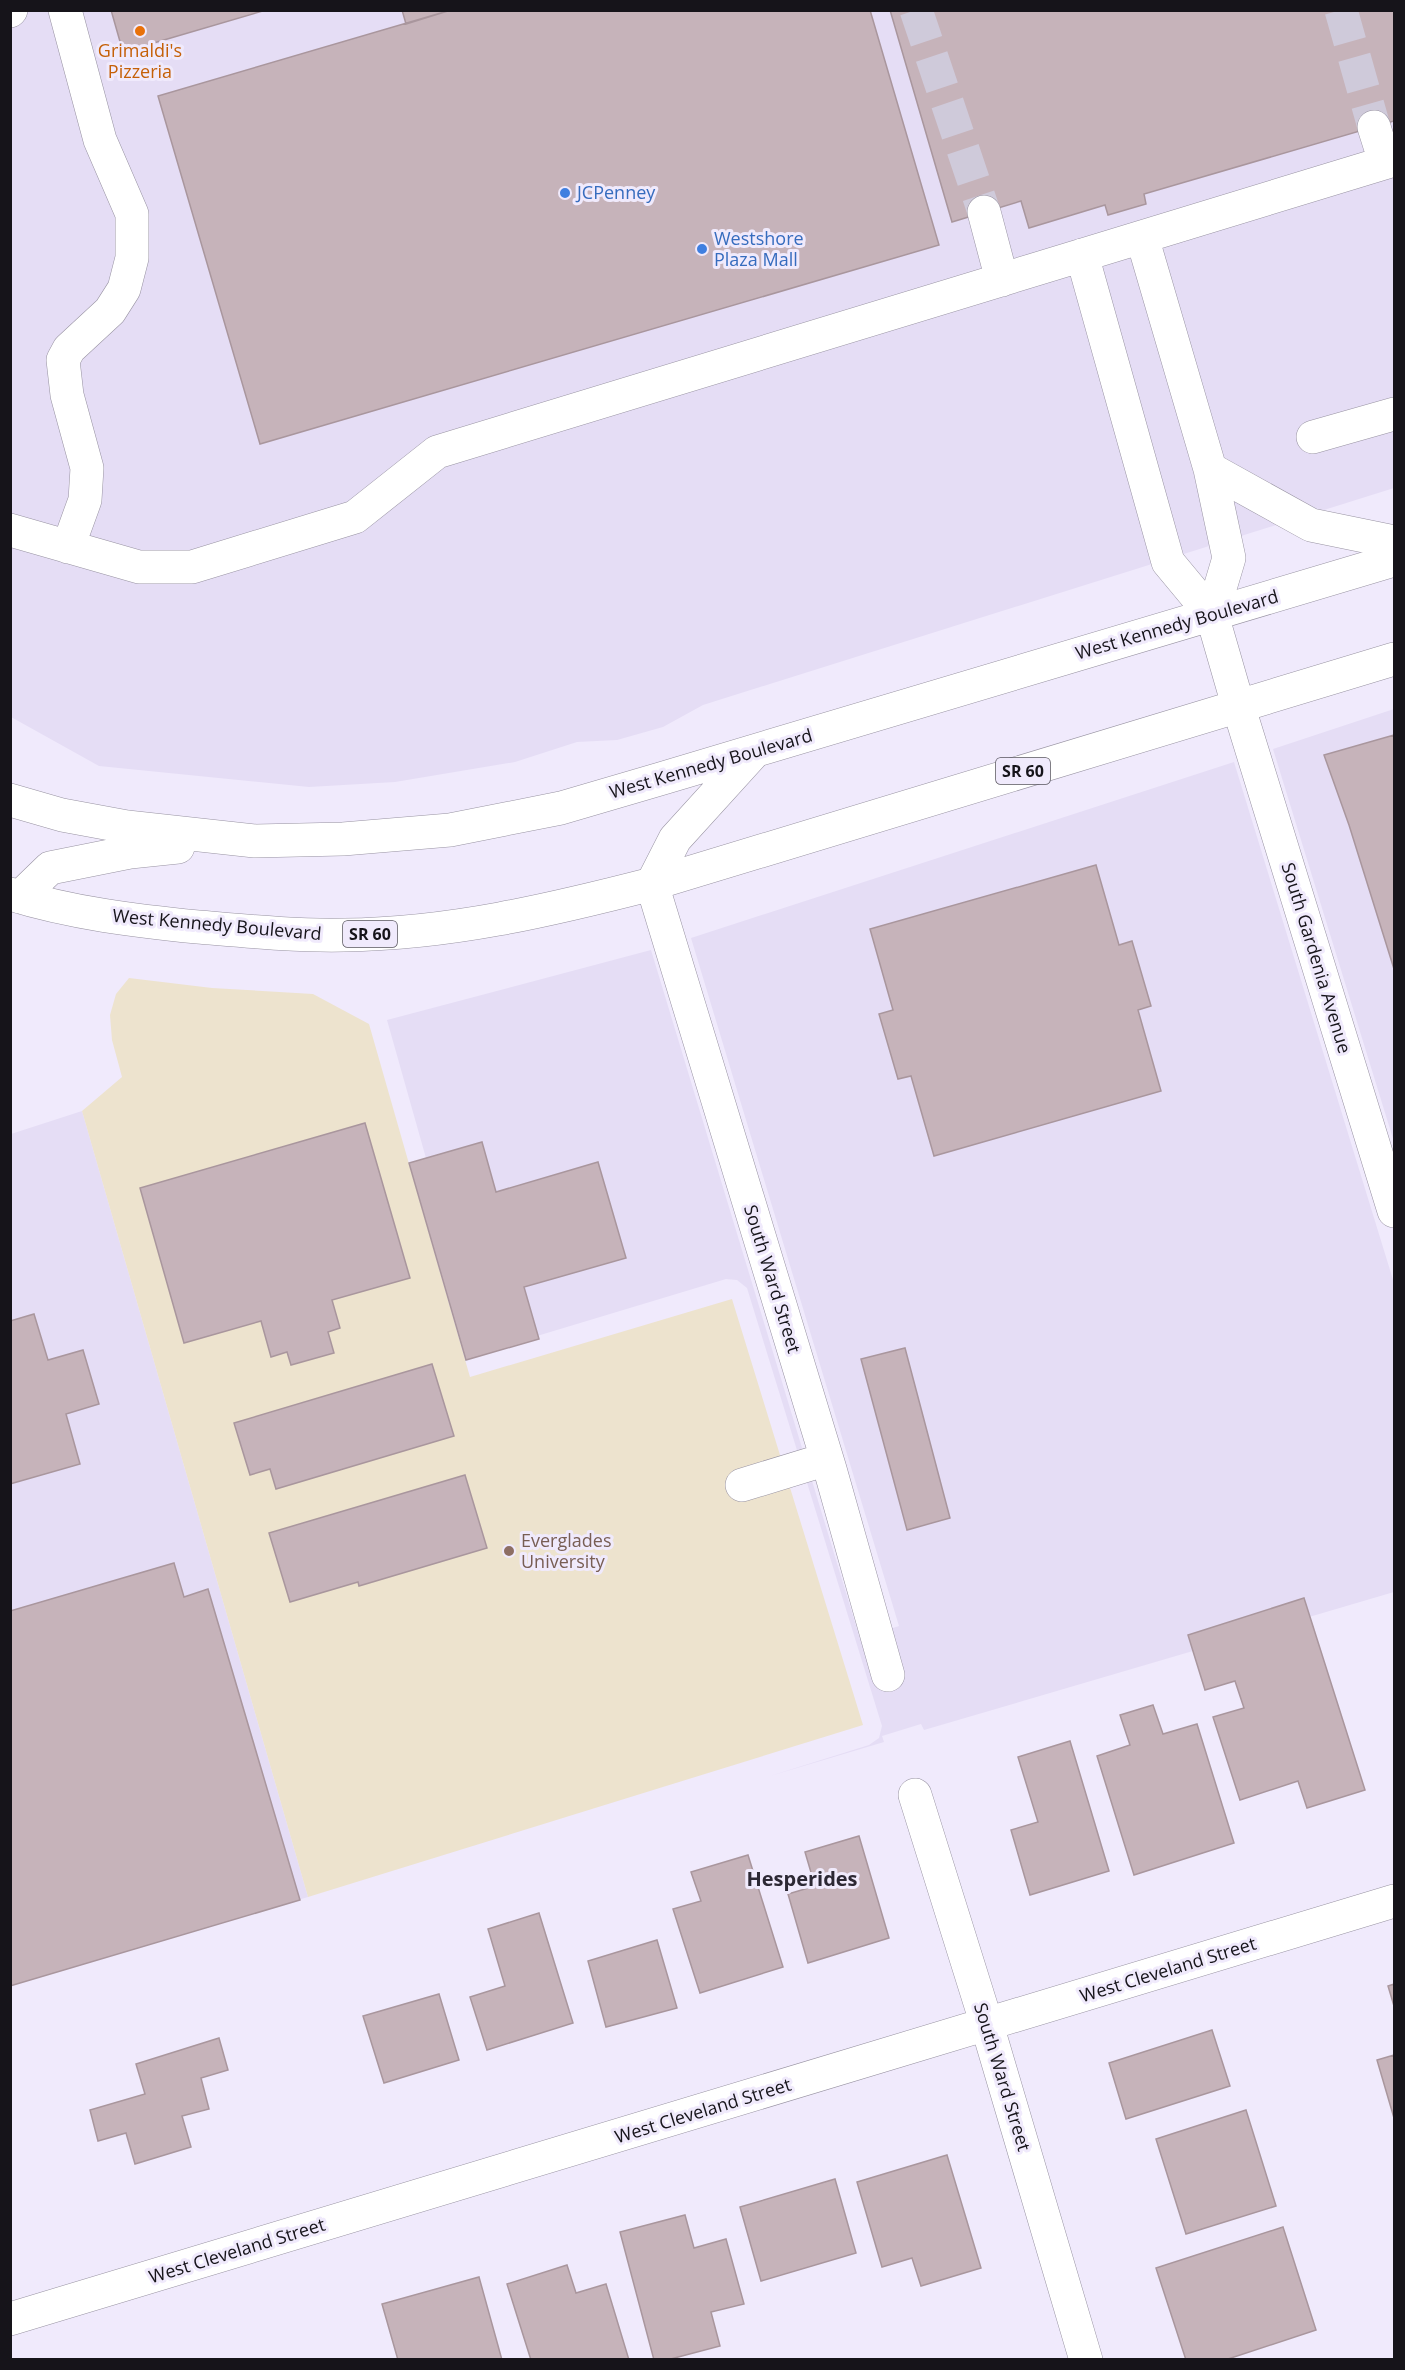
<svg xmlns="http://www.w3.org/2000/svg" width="1405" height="2370" font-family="'Open Sans',sans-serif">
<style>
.built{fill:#e5ddf5}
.education{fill:#ede3ce}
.building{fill:#c6b3ba;stroke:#a9969d;stroke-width:1.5}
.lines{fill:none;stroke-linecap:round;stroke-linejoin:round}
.minor-tunnel{stroke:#cfcada;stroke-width:33;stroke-dasharray:33 16;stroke-linecap:butt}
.minor-casing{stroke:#9893a2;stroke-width:34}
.major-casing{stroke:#9893a2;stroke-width:34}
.minor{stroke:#fff;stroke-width:33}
.major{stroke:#fff;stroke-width:33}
.food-dot{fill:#e8710a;stroke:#f0eafc;stroke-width:2}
.shop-dot{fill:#3f7fe0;stroke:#f0eafc;stroke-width:2}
.education-dot{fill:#8d6e63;stroke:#f0eafc;stroke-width:2}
.labels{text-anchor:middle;stroke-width:6;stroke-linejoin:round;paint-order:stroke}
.shield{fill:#f0eafc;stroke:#57545e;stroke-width:1.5}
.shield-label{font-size:16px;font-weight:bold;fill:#16141a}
.food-label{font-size:18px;fill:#c56008;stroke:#f0eafc}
.shop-label{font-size:18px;fill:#366cbe;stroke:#f0eafc;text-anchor:start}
.street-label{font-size:18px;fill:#16141a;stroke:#f0eafc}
.education-label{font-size:18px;fill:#785e54;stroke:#f0eafc;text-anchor:start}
.neighbourhood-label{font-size:20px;font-weight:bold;fill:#2c2834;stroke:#f0eafc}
</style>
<rect width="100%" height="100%" fill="#f0eafc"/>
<path class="built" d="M 10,11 L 1394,11 L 1394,488 L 703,705 L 663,727 L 617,740 L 577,742 L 515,762 L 395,782 L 309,787 L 99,766 L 11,717 Z
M 1394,709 L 1394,1142 L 1273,749 Z
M 1234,762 L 1394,1283 L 1394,1592 L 924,1730 L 921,1724 L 882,1736 L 884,1742 L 770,1776 L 869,1745 L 879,1738 L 882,1726 L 747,1288 L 737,1280 L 726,1279 L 481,1353 L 387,1020 L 651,950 L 860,1639 L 899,1626 L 691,938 Z
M 82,1111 L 308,1897 L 11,1985 L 11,1134 Z"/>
<path class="education" d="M 129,978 L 212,988 L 313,994 L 369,1024 L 470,1377 L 732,1299 L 863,1725 L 308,1897 L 82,1111 L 122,1077 L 112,1040 L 110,1015 L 116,994 Z"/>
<path class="building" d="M 111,10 L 266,10 L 123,52 Z
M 402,10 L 451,10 L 406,24 Z
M 451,10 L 870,10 L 939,245 L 260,444 L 158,96 Z
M 890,10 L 1394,10 L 1394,121 L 1144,194 L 1146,204 L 1108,215 L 1105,205 L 1029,228 L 1021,201 L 952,222 Z
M 1394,735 L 1394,969 L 1349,825 L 1324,755 Z
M 1096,865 L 1119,945 L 1132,941 L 1151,1006 L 1138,1010 L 1161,1091 L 934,1156 L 911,1076 L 898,1079 L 879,1014 L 893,1010 L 870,929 Z
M 365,1123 L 410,1278 L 332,1300 L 340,1328 L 328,1332 L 334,1353 L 291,1365 L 287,1352 L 271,1357 L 261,1321 L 184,1343 L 140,1188 Z
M 482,1142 L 496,1192 L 598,1162 L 626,1258 L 524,1287 L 539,1339 L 466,1360 L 409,1163 Z
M 34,1314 L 48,1360 L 83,1350 L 99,1404 L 66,1414 L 80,1464 L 10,1484 L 10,1321 Z
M 905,1348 L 950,1518 L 907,1530 L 861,1359 Z
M 432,1364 L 454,1436 L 276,1489 L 270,1469 L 250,1475 L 234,1423 Z
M 465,1475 L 487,1548 L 359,1586 L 358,1582 L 290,1602 L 269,1533 Z
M 174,1563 L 184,1597 L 208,1589 L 300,1900 L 10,1986 L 10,1611 Z
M 1304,1598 L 1365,1790 L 1307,1808 L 1298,1781 L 1240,1800 L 1213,1717 L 1244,1708 L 1235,1681 L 1205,1690 L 1188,1635 Z
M 1153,1705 L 1163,1734 L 1197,1724 L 1234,1843 L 1134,1875 L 1097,1756 L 1130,1745 L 1120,1715 Z
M 1070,1741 L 1109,1871 L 1030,1895 L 1011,1830 L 1038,1822 L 1018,1757 Z
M 859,1836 L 889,1938 L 808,1963 L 788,1894 L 815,1886 L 805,1852 Z
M 748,1855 L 783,1967 L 700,1993 L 673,1909 L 701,1901 L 691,1872 Z
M 539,1913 L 573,2023 L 487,2050 L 470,1997 L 505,1986 L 488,1929 Z
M 657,1940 L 677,2008 L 606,2027 L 588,1961 Z
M 1394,1984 L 1394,2006 L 1388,1986 Z
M 439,1994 L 459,2060 L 384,2083 L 363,2016 Z
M 1212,2030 L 1230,2086 L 1126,2119 L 1109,2063 Z
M 219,2038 L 228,2070 L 201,2078 L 209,2109 L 182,2116 L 191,2147 L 135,2164 L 126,2133 L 98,2141 L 90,2110 L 145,2094 L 136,2064 Z
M 1394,2055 L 1394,2118 L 1377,2060 Z
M 1246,2110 L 1276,2206 L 1186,2234 L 1156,2139 Z
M 947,2155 L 981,2268 L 921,2286 L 912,2258 L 882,2267 L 857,2182 Z
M 835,2179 L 856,2253 L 761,2281 L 740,2207 Z
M 685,2215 L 694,2248 L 726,2239 L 744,2304 L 711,2312 L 720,2346 L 667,2360 L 654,2360 L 620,2232 Z
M 1283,2227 L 1316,2330 L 1225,2360 L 1186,2360 L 1156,2268 Z
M 567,2265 L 576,2293 L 606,2284 L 629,2360 L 531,2360 L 507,2284 Z
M 479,2277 L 502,2360 L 398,2360 L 382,2304 Z"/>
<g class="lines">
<path class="minor-tunnel" d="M 916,10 L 984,212
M 1341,10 L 1374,127"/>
<g class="minor-casing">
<path id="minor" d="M 65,10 L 100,140 L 132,214 L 132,258 L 124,289 L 110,311 L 69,349 L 63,360 L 67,395 L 87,468 L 85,500 L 68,547
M 10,11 L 11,10
M 1374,127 L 1385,162
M 984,212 L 1002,280
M 1142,237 L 1210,469 L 1229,558 L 1212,615
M 1082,255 L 1168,562 L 1212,615
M 1313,437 L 1394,414
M 1210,469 L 1311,525 L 1394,542
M 10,530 L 139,567 L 192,567 L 355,517 L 437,452 L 1394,160
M 1238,705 L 1394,1211
M 652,884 L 830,1469 L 888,1675
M 742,1485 L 827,1459
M 915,1795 L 987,2025 L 1086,2360
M 10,2319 L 1394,1901"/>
</g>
<g class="major-casing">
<path id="major" d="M 1212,615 L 1238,705
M 10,800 L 62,815 L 127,827 L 255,841 L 343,839 L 450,830 L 561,808 L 660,779 L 1394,560
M 652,884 L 675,839 L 754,752
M 10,894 C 71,913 136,921 198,927 C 246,931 296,936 344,935 C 449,934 551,910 652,884 L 1394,659
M 20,897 L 50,868 L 130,852 L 178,847"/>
</g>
<use href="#minor" class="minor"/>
<use href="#major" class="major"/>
</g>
<circle class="food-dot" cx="140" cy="31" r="6"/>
<g class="shop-dot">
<circle cx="565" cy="193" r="6"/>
<circle cx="702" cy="249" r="6"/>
</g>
<circle class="education-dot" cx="509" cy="1551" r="6"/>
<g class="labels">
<g class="shield">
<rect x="996" y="758" width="54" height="26" rx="4.5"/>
<rect x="343" y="921" width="54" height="26" rx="4.5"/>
</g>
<g class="shield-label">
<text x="1023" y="777">SR 60</text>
<text x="370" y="940">SR 60</text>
</g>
<g class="food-label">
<text x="140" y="57">Grimaldi's<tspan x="140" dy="21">Pizzeria</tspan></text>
</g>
<g class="shop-label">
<text x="577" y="199">JCPenney</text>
<text x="714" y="245">Westshore<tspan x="714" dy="21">Plaza Mall</tspan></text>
</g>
<g class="street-label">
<text transform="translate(1177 625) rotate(-16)" y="6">West Kennedy Boulevard</text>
<text transform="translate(711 764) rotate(-16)" y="6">West Kennedy Boulevard</text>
<text transform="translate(217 925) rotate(5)" y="6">West Kennedy Boulevard</text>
<text transform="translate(1316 958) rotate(73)" y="6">South Gardenia Avenue</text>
<text transform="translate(772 1279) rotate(73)" y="6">South Ward Street</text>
<text transform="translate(1168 1970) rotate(-17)" y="6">West Cleveland Street</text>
<text transform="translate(1002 2077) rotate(73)" y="6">South Ward Street</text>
<text transform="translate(703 2111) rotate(-17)" y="6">West Cleveland Street</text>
<text transform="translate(237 2251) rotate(-17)" y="6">West Cleveland Street</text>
</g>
<g class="education-label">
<text x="521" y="1547">Everglades<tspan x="521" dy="21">University</tspan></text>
</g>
<g class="neighbourhood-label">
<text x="802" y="1886">Hesperides</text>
</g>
</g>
<rect width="1405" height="2370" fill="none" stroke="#16141a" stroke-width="24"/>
</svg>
